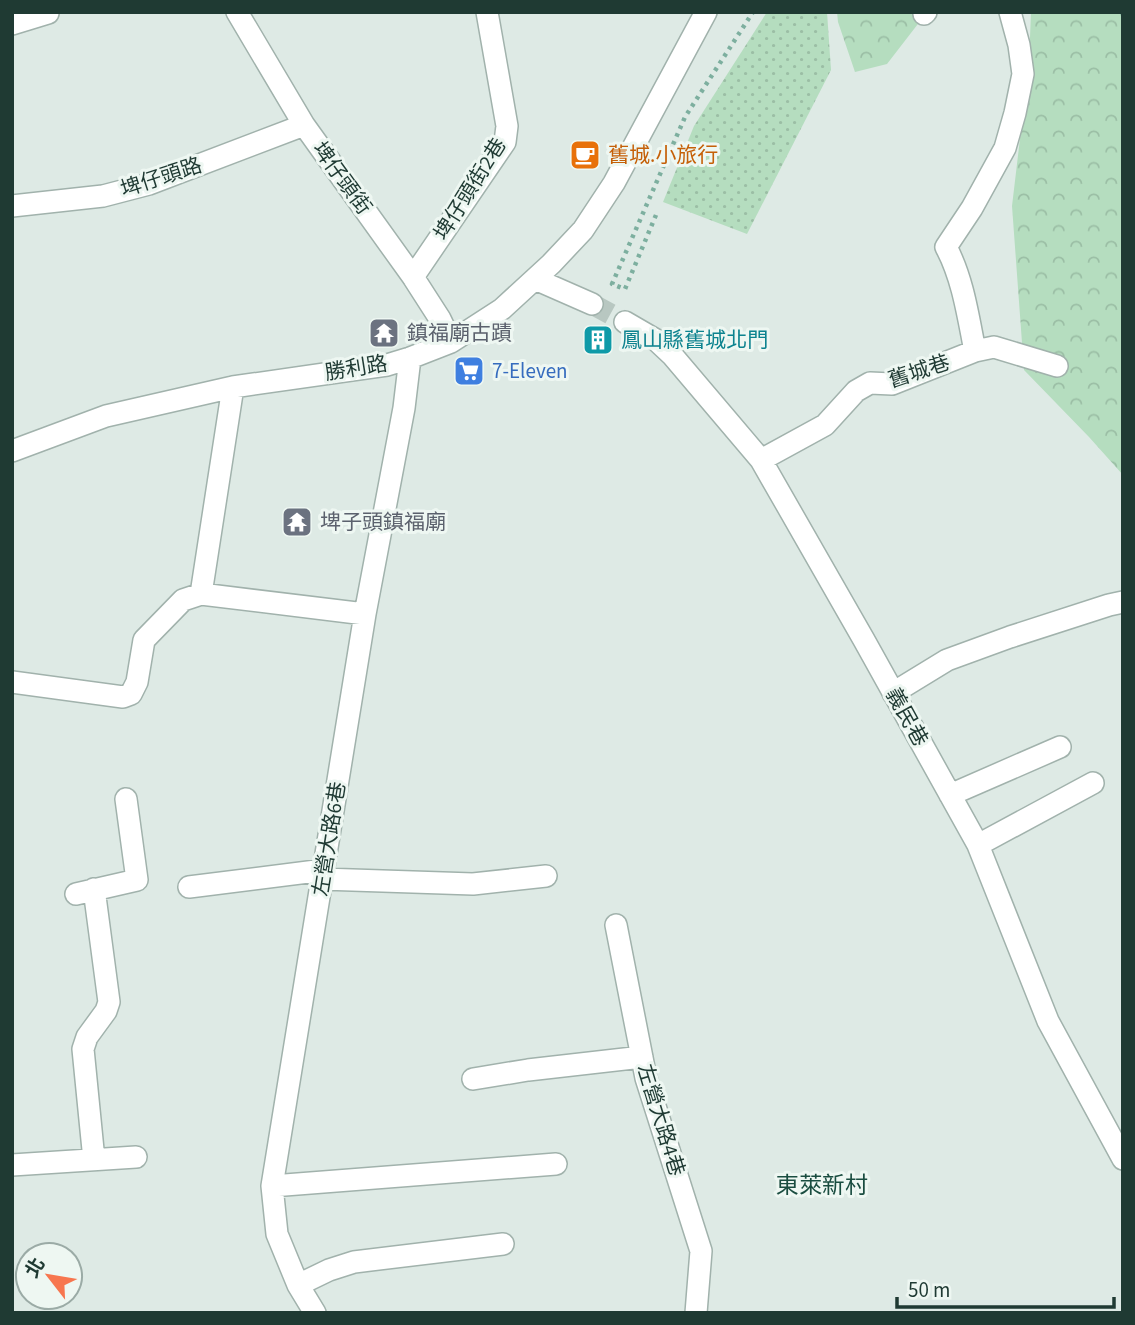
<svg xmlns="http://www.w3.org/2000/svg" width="1135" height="1325" font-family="'Source Sans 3','Noto Sans TC',sans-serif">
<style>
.grass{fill:url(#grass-dots)}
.forest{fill:url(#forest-crowns)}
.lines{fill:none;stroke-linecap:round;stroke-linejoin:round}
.minor-tunnel{stroke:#b8c7c1;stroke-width:21;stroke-dasharray:21 10;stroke-linecap:butt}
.minor-casing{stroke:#a1b2ac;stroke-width:24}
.path{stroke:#7daf9f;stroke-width:4.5;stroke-dasharray:3.5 5;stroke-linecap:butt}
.minor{stroke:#fff;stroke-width:21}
.labels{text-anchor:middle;stroke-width:6;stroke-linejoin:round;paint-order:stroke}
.food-label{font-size:21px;fill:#c56008;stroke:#eef7f2;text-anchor:start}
.street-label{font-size:21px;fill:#1f3a33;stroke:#eef7f2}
.worship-label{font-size:21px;fill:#5b616d;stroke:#eef7f2;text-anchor:start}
.culture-label{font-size:21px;fill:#0d838f;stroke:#eef7f2;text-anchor:start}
.shop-label{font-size:21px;fill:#366cbe;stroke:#eef7f2;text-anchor:start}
.neighbourhood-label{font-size:23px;fill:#1a4d40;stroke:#eef7f2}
</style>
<defs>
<pattern id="grass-dots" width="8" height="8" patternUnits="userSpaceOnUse" patternTransform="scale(1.75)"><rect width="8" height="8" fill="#b5ddbf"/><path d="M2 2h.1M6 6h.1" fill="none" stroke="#9bbea5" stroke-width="1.8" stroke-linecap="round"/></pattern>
<pattern id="forest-crowns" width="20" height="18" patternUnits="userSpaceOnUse" patternTransform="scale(1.75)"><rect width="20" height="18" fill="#b5ddbf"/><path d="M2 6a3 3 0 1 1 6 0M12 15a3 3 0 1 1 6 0" fill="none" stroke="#9bbea5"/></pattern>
</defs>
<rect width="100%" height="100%" fill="#deeae5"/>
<path class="grass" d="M 767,12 L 827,12 L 831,70 L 747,234 L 663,202 L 694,126 Z"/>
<path class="forest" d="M 837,12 L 933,12 L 921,20 L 887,64 L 855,72 L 838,22 Z
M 1031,12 L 1123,12 L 1123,475 L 1089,437 L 1024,370 L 1012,206 L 1029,63 Z"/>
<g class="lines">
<path class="minor-tunnel" d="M 592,304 L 625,322"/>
<g class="minor-casing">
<path id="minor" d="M 237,12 L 304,125 L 413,277 L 440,319 L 451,342
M 924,14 L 926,12
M 12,24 L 48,13
M 12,206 L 103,196 L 149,184 L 304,125
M 413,277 L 505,142 L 507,126 L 487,12
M 535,279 L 592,304
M 625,322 L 656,340 L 672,355 L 761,460 L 864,640 L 978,845 L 1048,1021 L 1123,1159
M 975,351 C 968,316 963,279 946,247 L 972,208 L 1005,148 L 1015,113 L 1023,74 L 1019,45 L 1010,12
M 12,451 L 106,416 L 233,387 L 387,365 L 410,358 L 451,342 L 502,309 L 551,264 L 583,230 L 614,183 L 706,12
M 761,460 L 825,425 L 856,391 L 870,383 L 892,384 L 975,351 L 994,347 L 1057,366
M 201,594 L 233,387
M 12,682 L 123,697 L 131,694 L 137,682 L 144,640 L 183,600 L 201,594 L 365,614
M 893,693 L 947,660 L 1010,637 L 1109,605 L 1123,602
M 950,795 L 1060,747
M 978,845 L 1093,783
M 322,879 L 473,884 L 546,876
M 189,887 L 324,870
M 76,894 L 137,880 L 126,799
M 616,925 L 646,1078 L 701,1251 L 696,1313
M 473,1079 L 528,1070 L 642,1057
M 94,1160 L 83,1049 L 87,1037 L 106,1011 L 109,1002 L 94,889
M 12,1165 L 136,1157
M 272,1186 L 556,1164
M 298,1285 L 329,1270 L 354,1262 L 503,1244
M 315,1313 L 298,1285 L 277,1234 L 272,1186 L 365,614 L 404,408 L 410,358"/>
</g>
<path class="path" d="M 1122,12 L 1123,15
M 656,215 L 625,289 L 612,284 L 685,117 L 753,12"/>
<use href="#minor" class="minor"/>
</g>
<defs>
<g id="cafe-square" transform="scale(1.575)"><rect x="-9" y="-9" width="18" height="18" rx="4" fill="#e8710a" stroke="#eef7f2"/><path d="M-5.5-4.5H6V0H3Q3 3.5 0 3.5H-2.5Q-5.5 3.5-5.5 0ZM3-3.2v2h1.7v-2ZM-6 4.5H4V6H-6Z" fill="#fff"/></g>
<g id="temple-square" transform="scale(1.575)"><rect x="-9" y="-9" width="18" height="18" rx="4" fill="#6b7280" stroke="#eef7f2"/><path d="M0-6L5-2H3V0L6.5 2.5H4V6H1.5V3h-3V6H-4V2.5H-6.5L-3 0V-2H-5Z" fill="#fff"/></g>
<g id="building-square" transform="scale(1.575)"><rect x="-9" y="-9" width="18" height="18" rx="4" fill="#0f9aa8" stroke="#eef7f2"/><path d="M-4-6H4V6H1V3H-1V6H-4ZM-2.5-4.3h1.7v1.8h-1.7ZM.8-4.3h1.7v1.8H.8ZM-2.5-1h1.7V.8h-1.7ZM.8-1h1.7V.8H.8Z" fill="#fff"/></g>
<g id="supermarket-square" transform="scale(1.575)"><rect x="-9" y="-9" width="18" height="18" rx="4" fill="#3f7fe0" stroke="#eef7f2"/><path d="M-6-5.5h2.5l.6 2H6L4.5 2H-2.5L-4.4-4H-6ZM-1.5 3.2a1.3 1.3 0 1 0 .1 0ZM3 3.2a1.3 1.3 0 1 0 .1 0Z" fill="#fff"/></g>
</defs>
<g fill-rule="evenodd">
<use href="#cafe-square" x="585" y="155"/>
<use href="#temple-square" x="384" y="333"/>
<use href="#building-square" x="598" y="340"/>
<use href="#supermarket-square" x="469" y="371"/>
<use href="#temple-square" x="297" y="522"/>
</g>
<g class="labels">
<g class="food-label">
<text x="608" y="162">舊城.小旅行</text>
</g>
<g class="street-label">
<text transform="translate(161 177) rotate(-18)" y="7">埤仔頭路</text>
<text transform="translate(342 178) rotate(54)" y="7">埤仔頭街</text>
<text transform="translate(470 189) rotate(-58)" y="7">埤仔頭街2巷</text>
<text transform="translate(356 368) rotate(-9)" y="7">勝利路</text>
<text transform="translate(919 371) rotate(-18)" y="7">舊城巷</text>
<text transform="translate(907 717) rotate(61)" y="7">義民巷</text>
<text transform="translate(329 839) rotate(-81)" y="7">左營大路6巷</text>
<text transform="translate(661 1120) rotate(73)" y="7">左營大路4巷</text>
</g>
<g class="worship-label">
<text x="407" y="340">鎮福廟古蹟</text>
<text x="320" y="529">埤子頭鎮福廟</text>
</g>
<g class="culture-label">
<text x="621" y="347">鳳山縣舊城北門</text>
</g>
<g class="shop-label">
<text x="492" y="378">7-Eleven</text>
</g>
<g class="neighbourhood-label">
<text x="822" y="1193">東萊新村</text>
</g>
</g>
<rect width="1135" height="1325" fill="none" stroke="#1f3a33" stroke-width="28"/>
<g transform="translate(49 1276) rotate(301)"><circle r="33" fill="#eef7f2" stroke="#9baba6" stroke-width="2"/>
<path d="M0-5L12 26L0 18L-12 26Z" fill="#f7764f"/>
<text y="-10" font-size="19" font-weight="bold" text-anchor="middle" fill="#1f3a33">北</text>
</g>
<path d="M897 1297v10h217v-10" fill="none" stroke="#1f3a33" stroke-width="3.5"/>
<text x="908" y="1297" font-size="21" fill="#1f3a33" stroke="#eef7f2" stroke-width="5" paint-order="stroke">50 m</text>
</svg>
